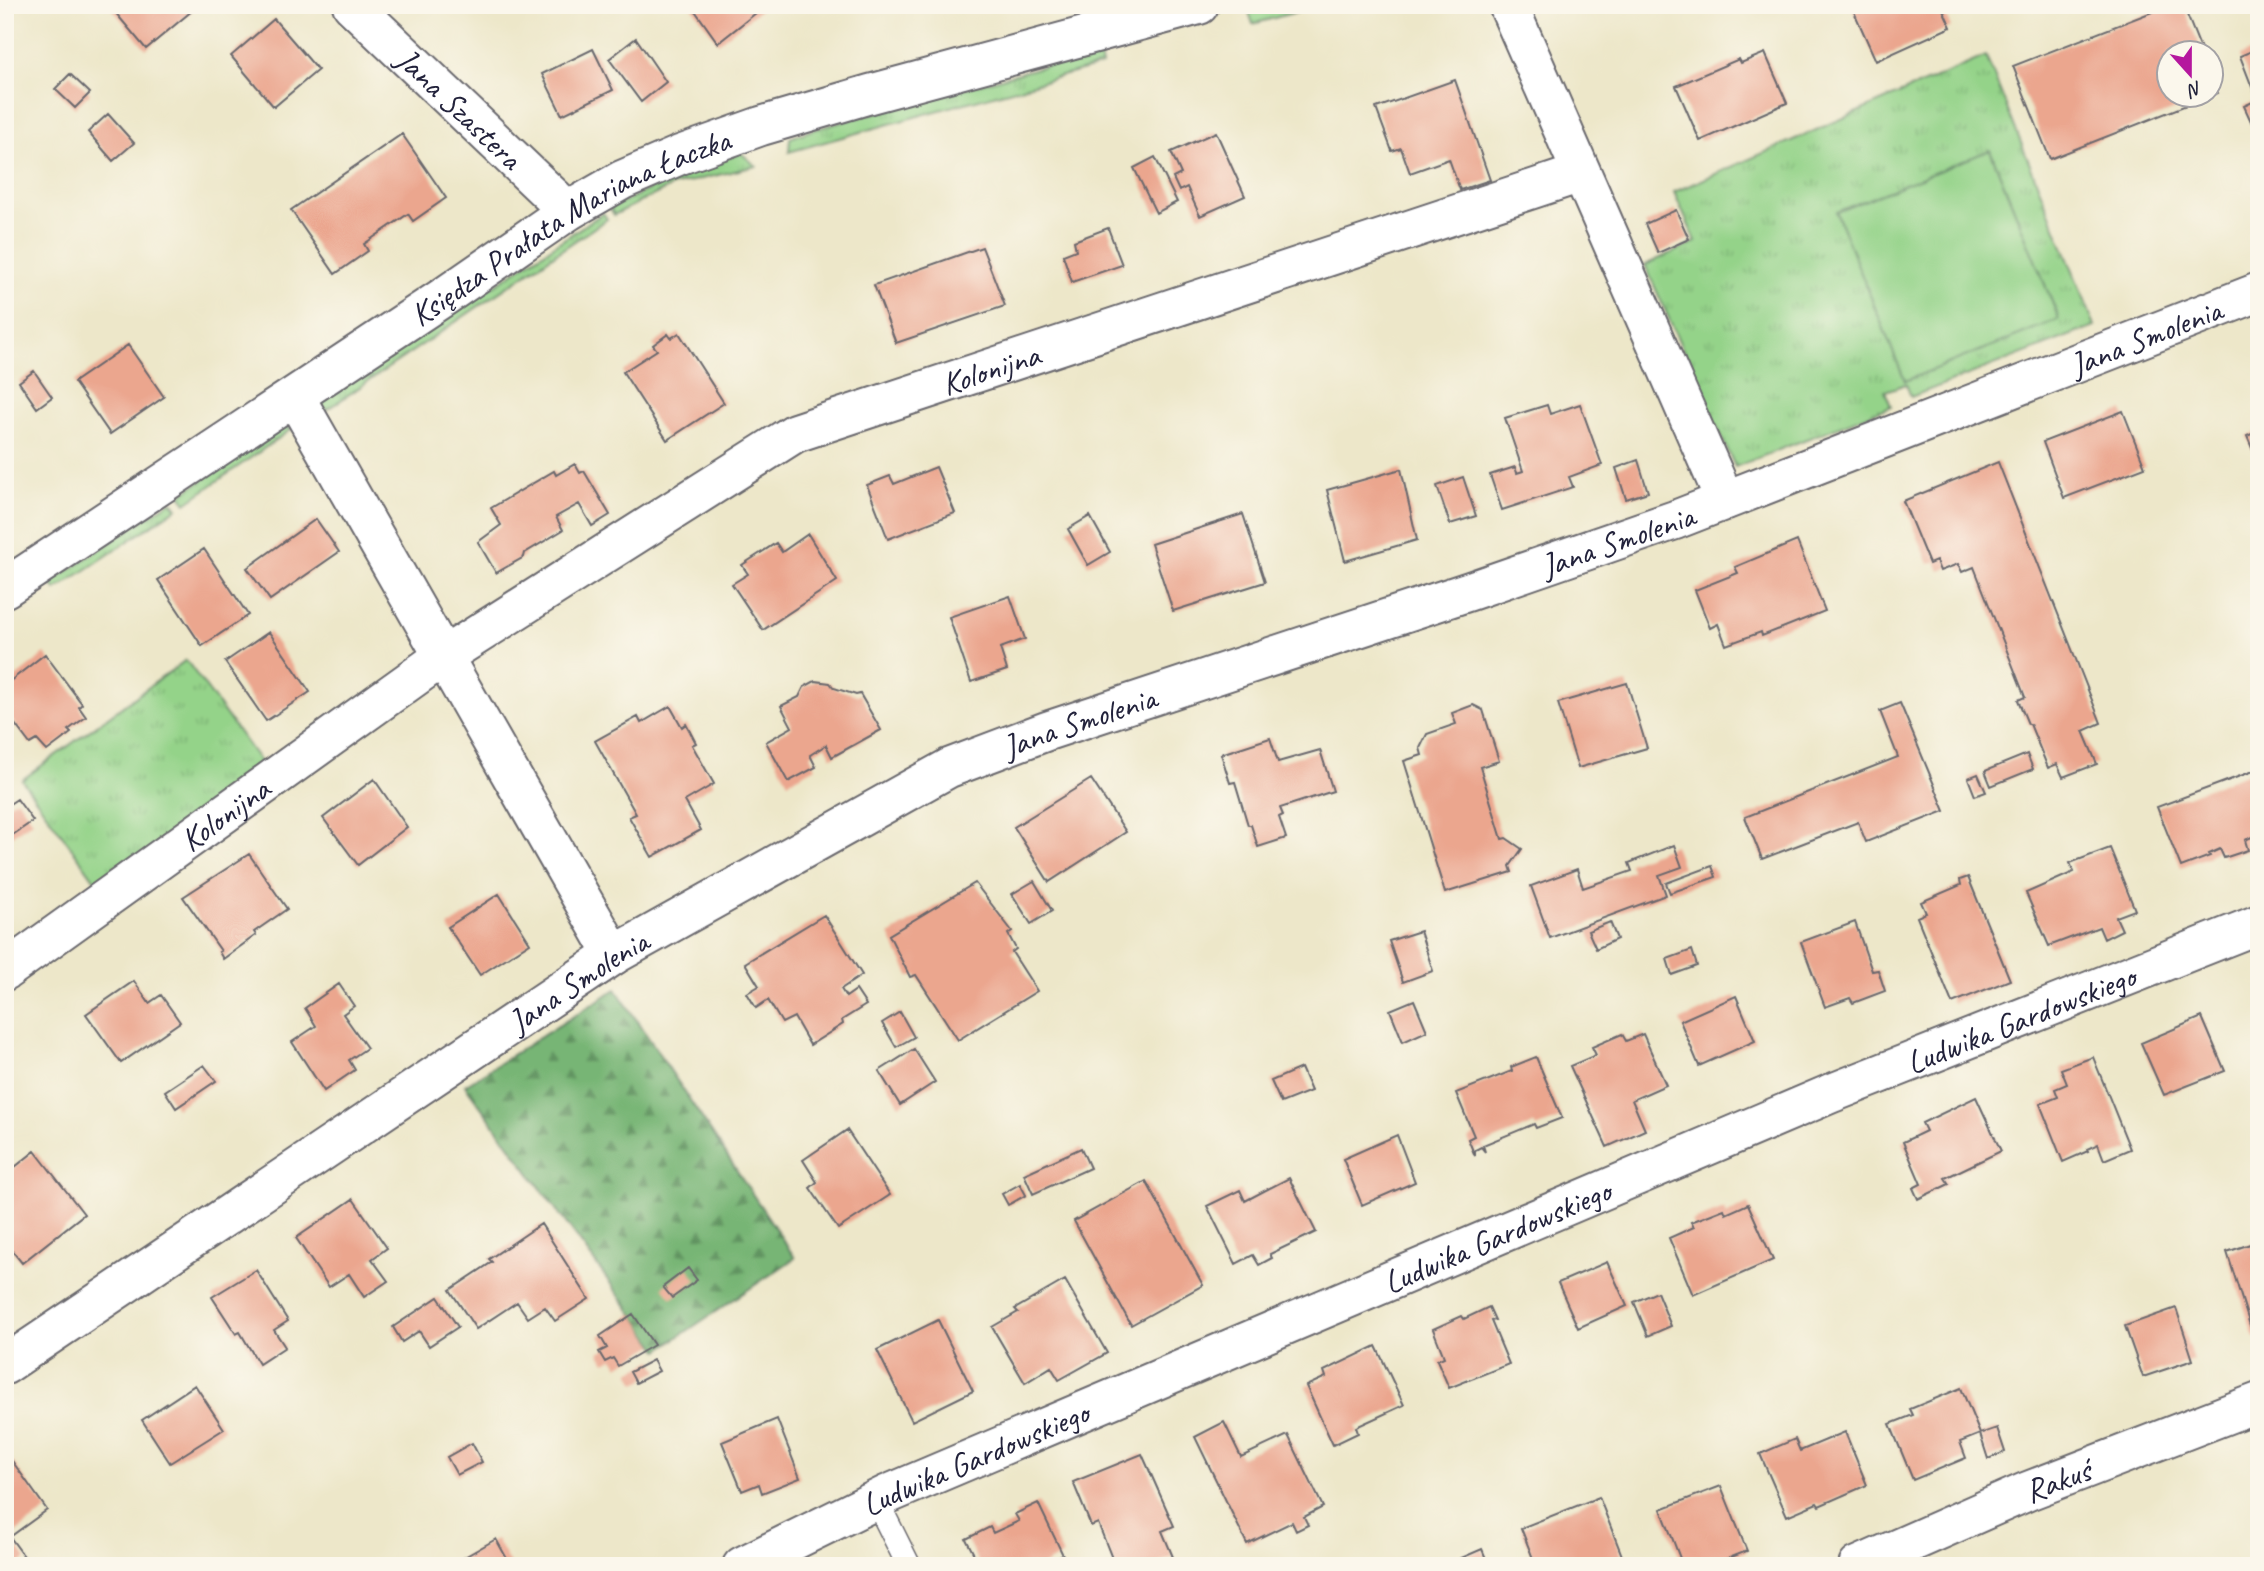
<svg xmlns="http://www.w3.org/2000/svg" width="2264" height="1571" font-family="Caveat,sans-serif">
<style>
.grass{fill:url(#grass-tufts);stroke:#5b7a62;stroke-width:2}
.forest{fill:url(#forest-firs);stroke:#4c6c58;stroke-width:2}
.garden{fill:#94d389;stroke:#5b7a62;stroke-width:2}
.building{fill:#eba68e}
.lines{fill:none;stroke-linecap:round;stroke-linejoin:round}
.lane-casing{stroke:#69676d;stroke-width:26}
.street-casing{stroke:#69676d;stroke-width:42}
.lane{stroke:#fff;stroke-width:23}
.street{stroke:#fff;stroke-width:38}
.labels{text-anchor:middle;stroke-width:6;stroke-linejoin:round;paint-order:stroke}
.street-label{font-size:33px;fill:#22223b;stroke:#fbf7ec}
</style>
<defs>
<pattern id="grass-tufts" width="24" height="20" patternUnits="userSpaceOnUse" patternTransform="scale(1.75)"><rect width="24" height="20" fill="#94d389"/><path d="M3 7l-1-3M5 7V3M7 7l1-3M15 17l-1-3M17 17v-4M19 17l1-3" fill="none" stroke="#7fb577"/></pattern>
<pattern id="forest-firs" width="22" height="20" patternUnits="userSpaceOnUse" patternTransform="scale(1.75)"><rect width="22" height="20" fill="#77b575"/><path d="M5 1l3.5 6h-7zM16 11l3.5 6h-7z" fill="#619361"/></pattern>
</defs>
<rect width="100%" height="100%" fill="#fbf7ec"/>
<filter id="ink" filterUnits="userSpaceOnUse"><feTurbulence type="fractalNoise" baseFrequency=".0143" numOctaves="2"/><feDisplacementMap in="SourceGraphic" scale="14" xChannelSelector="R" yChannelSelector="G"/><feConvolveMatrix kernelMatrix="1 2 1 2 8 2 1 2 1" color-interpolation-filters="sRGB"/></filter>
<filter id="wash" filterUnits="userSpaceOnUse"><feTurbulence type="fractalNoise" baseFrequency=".00686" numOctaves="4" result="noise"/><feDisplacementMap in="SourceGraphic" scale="28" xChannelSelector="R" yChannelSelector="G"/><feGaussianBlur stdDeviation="1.57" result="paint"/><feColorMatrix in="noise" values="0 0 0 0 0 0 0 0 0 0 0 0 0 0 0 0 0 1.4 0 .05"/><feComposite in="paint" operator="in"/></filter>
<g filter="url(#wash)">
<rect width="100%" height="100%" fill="#ede7c9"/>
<path class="grass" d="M 1273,5 L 1321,5 L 1253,24 L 1249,12 Z
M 1099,51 L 1102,65 L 789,152 L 790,138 L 809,131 Z
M 1986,56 L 2095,326 L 1911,397 L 1906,384 L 1885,391 L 1891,406 L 1735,467 L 1645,265 L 1696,242 L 1674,192 Z
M 741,153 L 756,166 L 672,186 L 614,215 L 610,208 L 676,177 Z
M 603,213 L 607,219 L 326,410 L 321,406 L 322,400 Z
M 283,425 L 292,429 L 186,503 L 180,495 Z
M 171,501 L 177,508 L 56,590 L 50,583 Z
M 186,660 L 266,770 L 100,887 L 22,780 Z"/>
<path class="forest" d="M 616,989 L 795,1258 L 659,1350 L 465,1085 Z"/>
<path class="garden" d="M 1990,150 L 2059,319 L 1905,381 L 1836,212 Z"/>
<g id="blocks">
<path class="building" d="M 109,5 L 199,5 L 146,49 Z
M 691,5 L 766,5 L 718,43 Z
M 1851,5 L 1941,5 L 1951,27 L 1876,61 Z
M 2170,5 L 2183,5 L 2202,52 L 2169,52 L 2169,94 L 2212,94 L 2212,79 L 2217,93 L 2050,159 L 2013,66 Z
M 274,19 L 318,70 L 274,107 L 231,56 Z
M 636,38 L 666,82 L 641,102 L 609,59 Z
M 2259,48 L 2259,139 L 2244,106 L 2257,100 L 2240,56 Z
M 593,49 L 613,90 L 562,115 L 542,74 Z
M 1765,53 L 1787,103 L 1700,141 L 1676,86 L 1739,59 L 1741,63 Z
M 70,74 L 90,93 L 75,108 L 55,89 Z
M 1455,80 L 1490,180 L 1460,190 L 1449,159 L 1410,173 L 1401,148 L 1392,151 L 1376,108 Z
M 108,114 L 134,143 L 113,161 L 88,132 Z
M 1216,132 L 1245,196 L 1200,216 L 1187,187 L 1179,191 L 1173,178 L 1181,174 L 1171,152 Z
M 402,134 L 446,198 L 413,221 L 408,214 L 364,244 L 368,251 L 335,274 L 291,210 Z
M 1155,157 L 1177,202 L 1156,213 L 1134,168 Z
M 1676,210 L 1689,239 L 1658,253 L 1645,224 Z
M 1108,228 L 1122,265 L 1072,282 L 1063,255 L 1076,250 L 1074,241 Z
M 982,247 L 1005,306 L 896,343 L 874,285 Z
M 679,333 L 724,403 L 667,440 L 623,372 L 657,350 L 653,345 L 668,334 L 671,338 Z
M 128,345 L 164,397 L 110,434 L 74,382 Z
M 34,371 L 52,397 L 37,408 L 19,382 Z
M 1580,404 L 1602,465 L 1569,477 L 1573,487 L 1502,510 L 1490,475 L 1515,467 L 1517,473 L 1523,471 L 1505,418 L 1547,405 L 1550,414 Z
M 2123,411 L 2145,467 L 2064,498 L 2043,442 Z
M 2259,431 L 2259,465 L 2247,436 Z
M 1638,460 L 1648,492 L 1626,499 L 1616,468 Z
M 1998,462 L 2101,723 L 2083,731 L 2097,764 L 2063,777 L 2057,764 L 2048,768 L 2030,724 L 2028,724 L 2018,700 L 2025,697 L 1974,567 L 1962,572 L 1958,564 L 1940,571 L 1936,561 L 1929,564 L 1903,501 Z
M 575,464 L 580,473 L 584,471 L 610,515 L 592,526 L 579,504 L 556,517 L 563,530 L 525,553 L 524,557 L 496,573 L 478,542 L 501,525 L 491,508 L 554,471 L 556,475 Z
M 936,467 L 955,513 L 888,539 L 867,485 L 890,476 L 894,484 Z
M 1401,469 L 1417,540 L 1345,561 L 1327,490 Z
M 1463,477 L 1476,516 L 1450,524 L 1437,486 Z
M 1243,514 L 1265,582 L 1173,611 L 1151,544 Z
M 1090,516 L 1110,552 L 1088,565 L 1068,529 Z
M 316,519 L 339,552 L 270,600 L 247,568 Z
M 808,534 L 837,581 L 763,630 L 732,584 L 748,574 L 742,565 L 776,543 L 782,552 Z
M 1797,541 L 1825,611 L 1762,636 L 1761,632 L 1726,645 L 1718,624 L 1710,628 L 1695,590 L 1738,573 L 1735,567 Z
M 204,549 L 248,615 L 202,646 L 158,580 Z
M 1010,596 L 1025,639 L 1000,648 L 1007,670 L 971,682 L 949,617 Z
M 269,632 L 310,692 L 266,721 L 225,662 Z
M 45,654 L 82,704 L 79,707 L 86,717 L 68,730 L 71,733 L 47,751 L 37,740 L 30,744 L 5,711 L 5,685 Z
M 815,681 L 830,683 L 834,688 L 856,695 L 860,694 L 881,730 L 832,757 L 826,745 L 810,755 L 816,767 L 788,782 L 766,742 L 792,727 L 781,706 L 799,697 L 804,687 Z
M 1627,683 L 1647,748 L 1578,768 L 1558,703 Z
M 1900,703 L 1945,811 L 1866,842 L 1858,822 L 1762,859 L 1745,817 L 1898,757 L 1880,711 Z
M 1473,705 L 1483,710 L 1499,761 L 1480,767 L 1502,839 L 1506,838 L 1522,849 L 1510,866 L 1512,872 L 1445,893 L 1404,761 L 1422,755 L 1420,748 L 1427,734 L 1456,724 L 1452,713 Z
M 670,706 L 682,727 L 686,724 L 696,743 L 692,745 L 714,784 L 685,801 L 701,830 L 652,857 L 629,817 L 636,814 L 595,741 L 638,717 L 641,723 Z
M 1270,738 L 1278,762 L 1320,750 L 1333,791 L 1280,808 L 1283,815 L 1279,817 L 1286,838 L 1258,847 L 1251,825 L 1248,825 L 1235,782 L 1230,783 L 1221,754 Z
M 2027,754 L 2033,769 L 1991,786 L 1985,771 Z
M 2259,769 L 2259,840 L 2256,835 L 2245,840 L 2248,850 L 2224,858 L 2220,849 L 2209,854 L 2210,856 L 2181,867 L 2157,807 Z
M 1978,774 L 1986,792 L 1975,796 L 1968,778 Z
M 374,779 L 407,827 L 358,865 L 323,818 Z
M 1091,779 L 1126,832 L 1049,882 L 1014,827 Z
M 17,799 L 33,821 L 5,840 L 5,807 Z
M 1674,845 L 1682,867 L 1659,875 L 1666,895 L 1550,938 L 1531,886 L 1577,869 L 1583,888 L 1632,871 L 1629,863 Z
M 2110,848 L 2135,910 L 2116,917 L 2122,930 L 2104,939 L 2099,927 L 2049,946 L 2026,893 L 2074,872 L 2070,863 Z
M 249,854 L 287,909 L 254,932 L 256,935 L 223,959 L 219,952 L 221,951 L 183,897 Z
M 1712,866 L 1716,877 L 1670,893 L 1666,883 Z
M 1968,877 L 2010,980 L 1952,1003 L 1917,917 L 1926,913 L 1921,902 L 1961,885 L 1960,880 Z
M 1034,881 L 1052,911 L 1031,924 L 1012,894 Z
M 975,883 L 1012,931 L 1008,934 L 1016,949 L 1012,952 L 1037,991 L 958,1040 L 916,975 L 910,977 L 889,935 Z
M 499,894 L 530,943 L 480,975 L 448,927 Z
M 824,915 L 862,975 L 841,989 L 846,997 L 856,990 L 866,1005 L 842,1020 L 843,1024 L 810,1045 L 794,1017 L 782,1023 L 768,1000 L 756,1008 L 747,993 L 759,986 L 745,963 Z
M 1610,922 L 1617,939 L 1596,949 L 1588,931 Z
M 1855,922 L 1872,971 L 1878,970 L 1885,991 L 1853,1003 L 1850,998 L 1825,1007 L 1801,942 Z
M 1420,931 L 1433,971 L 1403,982 L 1389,941 Z
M 1692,950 L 1697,966 L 1672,975 L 1667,959 Z
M 134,981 L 149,1003 L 161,995 L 180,1022 L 121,1063 L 86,1014 Z
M 339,984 L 354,1006 L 343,1014 L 367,1048 L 349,1060 L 355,1070 L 324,1091 L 292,1042 L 316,1026 L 305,1008 Z
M 1736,996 L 1755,1041 L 1699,1066 L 1680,1021 Z
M 1414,1000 L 1427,1031 L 1403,1042 L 1390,1010 Z
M 900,1012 L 914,1037 L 896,1047 L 882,1023 Z
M 2202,1017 L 2225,1071 L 2164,1095 L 2141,1043 Z
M 1622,1034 L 1626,1041 L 1643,1034 L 1666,1085 L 1632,1100 L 1645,1130 L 1607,1147 L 1570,1066 L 1596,1055 L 1592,1047 Z
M 914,1049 L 935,1082 L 900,1105 L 879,1071 Z
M 1536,1057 L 1562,1118 L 1536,1128 L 1534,1124 L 1483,1145 L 1485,1152 L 1481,1147 L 1475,1150 L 1475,1156 L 1468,1139 L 1474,1136 L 1456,1093 L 1512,1071 L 1511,1067 Z
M 2093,1057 L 2130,1149 L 2104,1160 L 2098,1144 L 2087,1149 L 2088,1151 L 2063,1162 L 2040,1104 L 2058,1097 L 2055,1089 L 2067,1084 L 2061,1069 Z
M 204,1065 L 216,1081 L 176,1108 L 165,1091 Z
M 1301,1068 L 1311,1091 L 1281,1103 L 1271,1081 Z
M 1976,1097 L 2001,1151 L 1945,1178 L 1949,1184 L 1918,1199 L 1913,1188 L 1921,1184 L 1903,1142 L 1926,1131 L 1922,1123 Z
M 847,1130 L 890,1195 L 838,1229 L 810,1188 L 817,1182 L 803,1160 Z
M 1397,1135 L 1415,1182 L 1362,1205 L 1343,1159 Z
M 1081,1148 L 1090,1168 L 1033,1194 L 1024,1174 Z
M 35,1151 L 84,1214 L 22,1263 L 5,1242 L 5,1175 Z
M 1289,1178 L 1316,1232 L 1270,1254 L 1272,1258 L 1259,1265 L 1253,1255 L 1236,1264 L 1207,1206 L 1240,1190 L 1245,1201 Z
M 1146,1181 L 1203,1285 L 1131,1325 L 1074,1221 Z
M 1020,1184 L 1026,1195 L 1008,1205 L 1002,1194 Z
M 353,1199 L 387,1248 L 372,1259 L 388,1281 L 364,1297 L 349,1274 L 329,1287 L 296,1238 Z
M 1748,1204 L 1773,1260 L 1693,1295 L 1669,1238 L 1694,1227 L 1691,1222 L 1724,1209 L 1726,1214 Z
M 541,1224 L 589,1299 L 555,1321 L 545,1307 L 528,1318 L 517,1302 L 476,1329 L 450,1290 L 492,1262 L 489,1259 Z
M 2259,1241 L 2259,1337 L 2254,1338 L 2227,1252 Z
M 1607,1262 L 1627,1306 L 1578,1328 L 1558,1283 Z
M 688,1268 L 697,1280 L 672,1298 L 663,1287 Z
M 256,1270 L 288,1321 L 274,1330 L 285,1347 L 259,1364 L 240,1332 L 236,1334 L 212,1297 Z
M 1065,1280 L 1107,1353 L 1059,1380 L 1051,1367 L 1025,1383 L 992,1327 L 1018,1312 L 1015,1309 Z
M 1657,1292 L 1671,1326 L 1648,1336 L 1634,1302 Z
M 438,1297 L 458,1327 L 429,1346 L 419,1331 L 402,1342 L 393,1327 Z
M 1489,1307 L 1495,1320 L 1491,1321 L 1509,1364 L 1449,1388 L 1437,1360 L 1444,1357 L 1433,1329 L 1462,1316 L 1464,1319 Z
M 2176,1308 L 2193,1360 L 2143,1377 L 2125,1326 Z
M 633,1314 L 654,1345 L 618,1366 L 613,1358 L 605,1362 L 599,1352 L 607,1348 L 600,1336 Z
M 938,1320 L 973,1391 L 912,1421 L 877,1350 Z
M 1376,1346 L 1404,1405 L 1356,1427 L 1358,1433 L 1333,1445 L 1306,1386 L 1326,1377 L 1324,1371 Z
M 653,1360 L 659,1371 L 636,1383 L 630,1372 Z
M 195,1385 L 224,1429 L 170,1463 L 142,1420 Z
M 1961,1388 L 1980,1434 L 1997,1428 L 2005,1452 L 1988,1459 L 1980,1434 L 1960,1442 L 1966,1458 L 1913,1480 L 1890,1424 L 1913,1415 L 1910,1409 Z
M 777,1419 L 800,1478 L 762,1493 L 759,1484 L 742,1491 L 722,1442 Z
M 1224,1422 L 1241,1457 L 1288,1435 L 1323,1507 L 1304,1517 L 1308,1525 L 1296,1531 L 1292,1522 L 1247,1544 L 1195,1437 Z
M 1845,1432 L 1867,1485 L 1819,1506 L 1817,1503 L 1787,1516 L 1760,1454 L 1795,1439 L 1800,1451 Z
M 472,1443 L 482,1462 L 457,1475 L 447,1457 Z
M 5,1451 L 47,1510 L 10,1537 L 26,1559 L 16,1566 L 5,1566 Z
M 1142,1454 L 1174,1526 L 1162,1531 L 1173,1557 L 1151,1566 L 1115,1566 L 1098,1523 L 1091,1526 L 1073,1482 Z
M 1721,1486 L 1747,1551 L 1709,1566 L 1683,1566 L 1661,1509 Z
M 1599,1497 L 1626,1566 L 1536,1566 L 1521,1528 Z
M 1038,1503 L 1063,1555 L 1043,1566 L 980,1566 L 966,1539 L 990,1527 L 993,1533 L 1019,1521 L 1015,1514 Z
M 496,1539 L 511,1566 L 449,1566 Z
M 1482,1549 L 1489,1566 L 1443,1566 Z"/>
</g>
</g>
<g filter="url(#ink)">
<use href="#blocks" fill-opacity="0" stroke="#69676d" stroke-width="2"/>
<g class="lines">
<g class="lane-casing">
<path id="lane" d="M 876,1500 L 909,1566"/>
</g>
<g class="street-casing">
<g id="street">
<path id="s1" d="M 352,5 L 568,211"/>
<path d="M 1508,5 L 1725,500"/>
<path d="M 295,397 L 614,955"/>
<path id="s2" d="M 5,588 L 445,296 L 568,211 L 622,180 L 680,155 L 761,126 L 870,94 L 1199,5"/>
<path id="s3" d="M 5,971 L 444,656 L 795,433 L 1581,173"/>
<path id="s4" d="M 5,1365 L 614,955 L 949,768 L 1047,731 L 1470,591 L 1675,520 L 2259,292"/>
<path id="s5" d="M 742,1566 L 886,1495 L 1832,1093 L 2259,924"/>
<path id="s6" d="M 1858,1566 L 2028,1491 L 2259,1402"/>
</g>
</g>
<use href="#lane" class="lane"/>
<use href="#street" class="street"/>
</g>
</g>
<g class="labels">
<g class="street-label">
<text dy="12" stroke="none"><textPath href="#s1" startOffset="149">Jana Szastera</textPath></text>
<text dy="12" stroke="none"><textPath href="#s2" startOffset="672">Księdza Prałata Mariana Łaczka</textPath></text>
<text dy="12" stroke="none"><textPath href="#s4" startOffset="2390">Jana Smolenia</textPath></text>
<text dy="12" stroke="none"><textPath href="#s3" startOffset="1162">Kolonijna</textPath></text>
<text dy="12" stroke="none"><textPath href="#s4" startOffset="1824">Jana Smolenia</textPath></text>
<text dy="12" stroke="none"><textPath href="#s4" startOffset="1256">Jana Smolenia</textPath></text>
<text dy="12" stroke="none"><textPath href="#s3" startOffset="270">Kolonijna</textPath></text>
<text dy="12" stroke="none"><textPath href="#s4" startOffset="690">Jana Smolenia</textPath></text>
<text dy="12" stroke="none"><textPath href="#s5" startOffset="1391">Ludwika Gardowskiego</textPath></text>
<text dy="12" stroke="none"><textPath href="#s5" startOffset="824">Ludwika Gardowskiego</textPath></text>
<text dy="12" stroke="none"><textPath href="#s5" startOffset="257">Ludwika Gardowskiego</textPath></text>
<text dy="12" stroke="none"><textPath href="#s6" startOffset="217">Rakuś</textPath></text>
</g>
</g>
<rect width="2264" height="1571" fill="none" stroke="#fbf7ec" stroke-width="28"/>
<g transform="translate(2190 74) rotate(159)"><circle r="33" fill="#fbf7ec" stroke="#a4a2a5" stroke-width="2"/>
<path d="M0-5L12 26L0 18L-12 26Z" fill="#b5179e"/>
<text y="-10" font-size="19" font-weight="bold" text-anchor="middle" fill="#22223b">N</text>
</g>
</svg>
